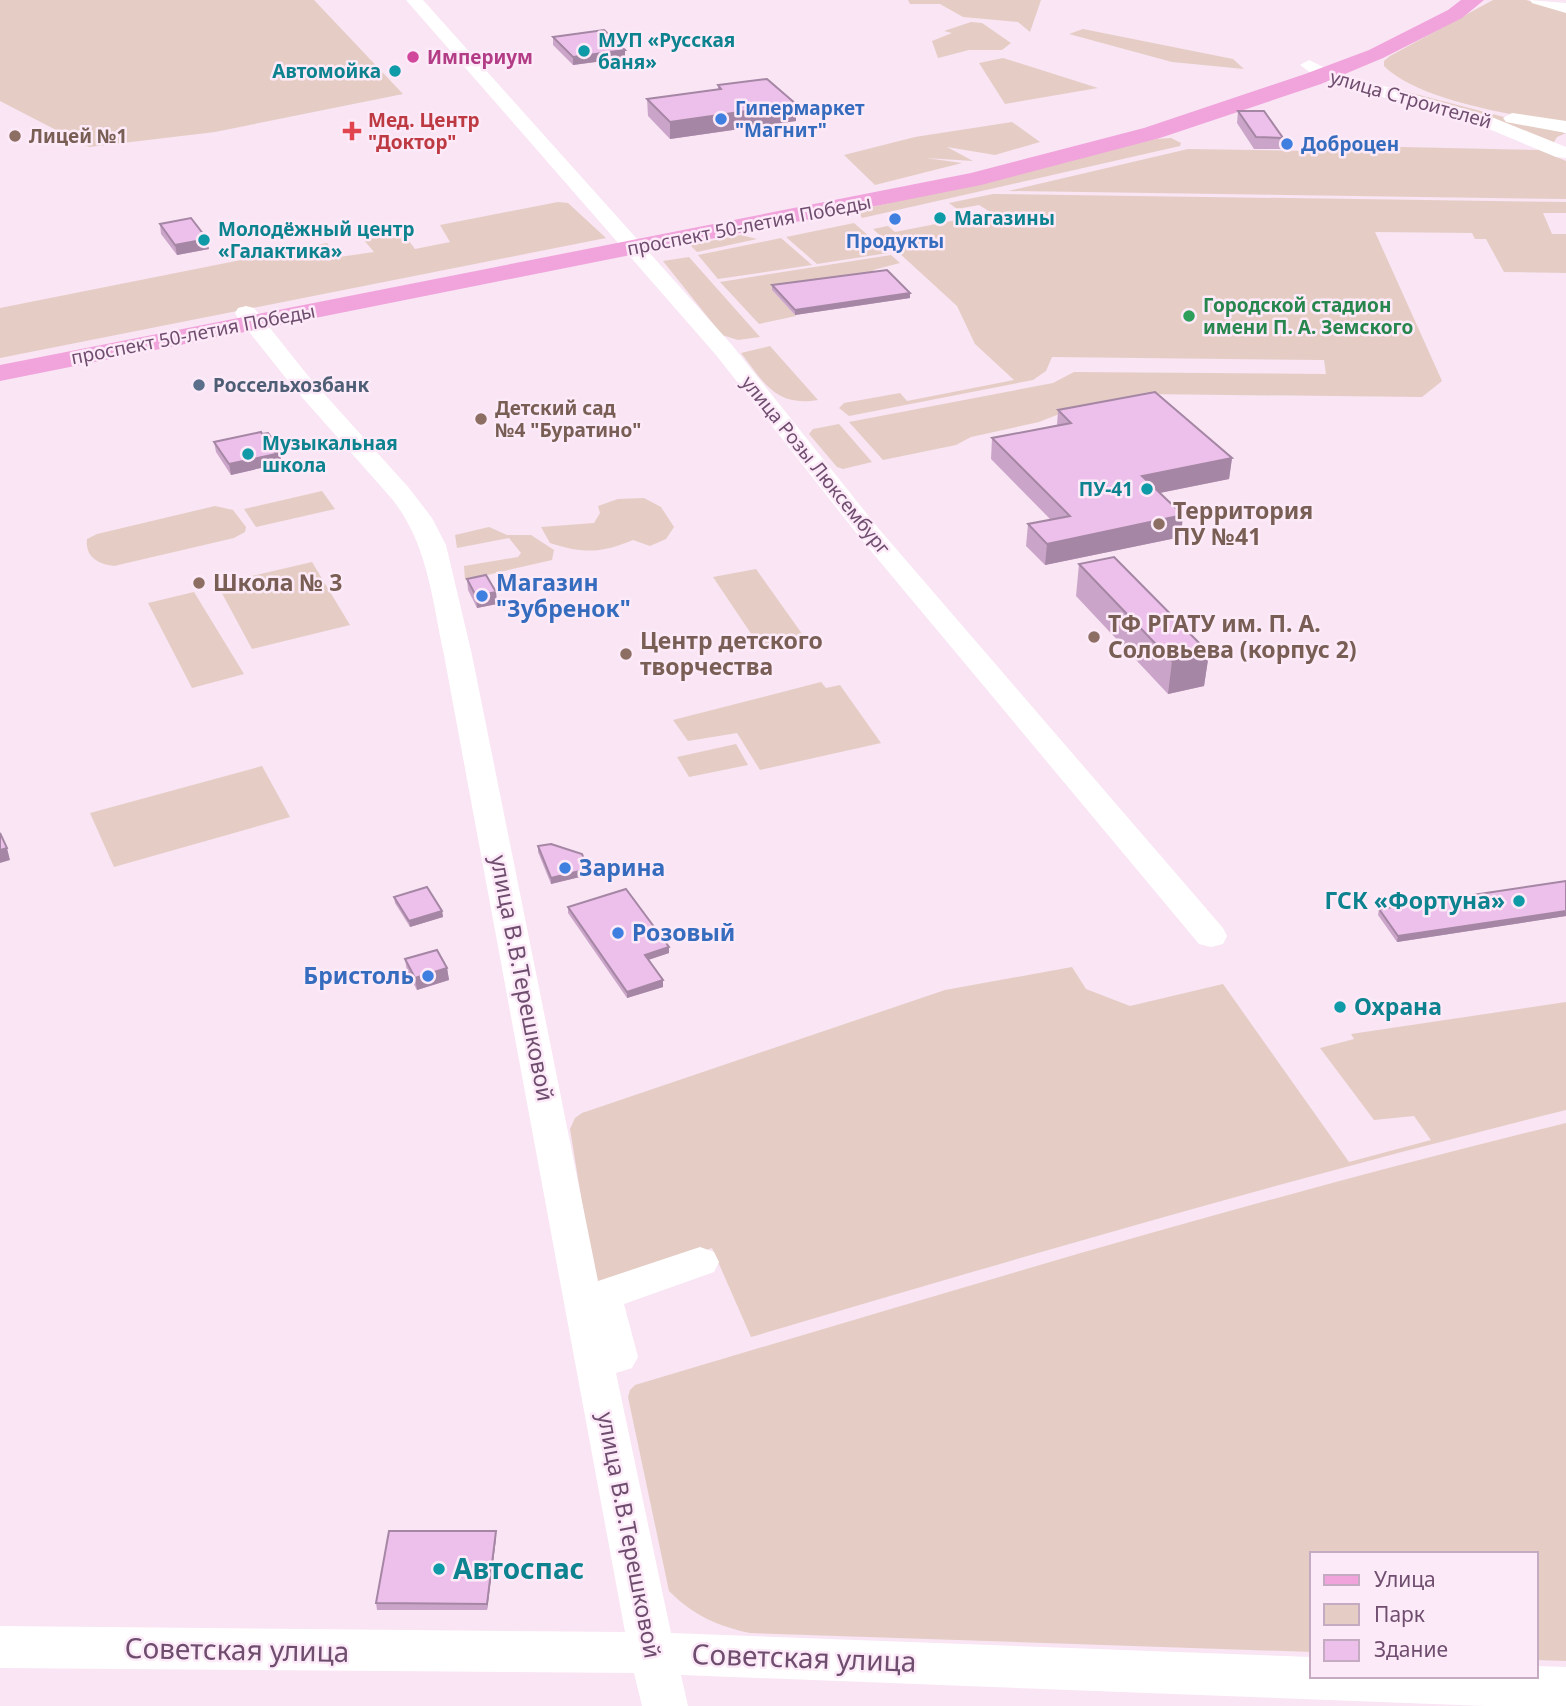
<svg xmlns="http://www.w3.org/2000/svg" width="1566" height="1706" font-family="'Noto Sans',sans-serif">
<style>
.green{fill:#e5cdc5}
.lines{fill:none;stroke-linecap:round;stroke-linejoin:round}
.minor{fill:#fff;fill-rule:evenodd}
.major{fill:#f1a4dc;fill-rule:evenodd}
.wall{fill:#cba5c9}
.shaded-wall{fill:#a586a4}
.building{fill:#ecc0ea;stroke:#a586a4;stroke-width:2}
.culture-dot{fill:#0f9aa8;stroke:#fdeaf8;stroke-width:2.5}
.hotel-dot{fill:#d1479c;stroke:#fdeaf8;stroke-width:2.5}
.shop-dot{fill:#3f7fe0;stroke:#fdeaf8;stroke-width:2.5}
.health-dot{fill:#e0444e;stroke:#fdeaf8;stroke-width:2.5}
.education-dot{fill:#8d6e63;stroke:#fdeaf8;stroke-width:2.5}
.leisure-dot{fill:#2e9e5b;stroke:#fdeaf8;stroke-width:2.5}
.service-dot{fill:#5c6f8a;stroke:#fdeaf8;stroke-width:2.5}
.labels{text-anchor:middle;stroke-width:5;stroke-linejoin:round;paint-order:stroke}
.far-culture-label{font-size:19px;font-weight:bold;fill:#0d838f;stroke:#fdeaf8;text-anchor:start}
.far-hotel-label{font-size:19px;font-weight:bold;fill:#b23c85;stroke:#fdeaf8;text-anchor:start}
.far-street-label{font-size:19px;fill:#6f4d6f;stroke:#fdeaf8}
.far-shop-label{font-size:19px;font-weight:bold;fill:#366cbe;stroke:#fdeaf8;text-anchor:start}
.far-health-label{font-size:19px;font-weight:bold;fill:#be3a42;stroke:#fdeaf8;text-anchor:start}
.far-education-label{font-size:19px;font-weight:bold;fill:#785e54;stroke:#fdeaf8;text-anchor:start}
.far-leisure-label{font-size:19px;font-weight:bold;fill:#27864d;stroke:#fdeaf8;text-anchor:start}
.far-service-label{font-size:19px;font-weight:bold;fill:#4e5e75;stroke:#fdeaf8;text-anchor:start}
.education-label{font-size:23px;font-weight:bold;fill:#785e54;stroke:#fdeaf8;text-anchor:start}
.shop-label{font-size:23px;font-weight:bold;fill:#366cbe;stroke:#fdeaf8;text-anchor:start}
.culture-label{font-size:23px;font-weight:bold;fill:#0d838f;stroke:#fdeaf8;text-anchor:end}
.street-label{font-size:23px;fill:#6f4d6f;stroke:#fdeaf8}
.near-culture-label{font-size:28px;font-weight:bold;fill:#0d838f;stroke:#fdeaf8;text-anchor:start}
.near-street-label{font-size:28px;fill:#6f4d6f;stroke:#fdeaf8}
</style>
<rect width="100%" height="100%" fill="#f9e5f4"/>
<path class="green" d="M 0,0 L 314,0 L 403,94 L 215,132 L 89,147 L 0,101 Z
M 908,0 L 1041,0 L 1030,32 L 1018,22 L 963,17 L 940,4 L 910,4 Z
M 1493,0 L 1526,0 L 1566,12 L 1566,123 C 1517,116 1419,101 1384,66 L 1384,61 L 1390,56 Z
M 971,22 L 982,23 L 1011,43 L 1002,50 L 969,50 L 938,58 L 932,41 L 952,33 L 944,31 Z
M 1083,29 L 1233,59 L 1244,69 L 1172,62 L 1069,34 Z
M 1003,58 L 1098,88 L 1005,104 L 979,63 Z
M 1396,89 L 1566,133 L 1557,137 L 1553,144 L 1391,91 Z
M 1012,122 L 1040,142 L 995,155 L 947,147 L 973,161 L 926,158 L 962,163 L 875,185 L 844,155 L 915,137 Z
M 1171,138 L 1181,143 L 1180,146 L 862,218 L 859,213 L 864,209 L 1156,139 Z
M 1310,145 L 1540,150 L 1566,161 L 1566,199 L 1008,191 L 1188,149 L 1311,151 Z
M 993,194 L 1566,202 L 1566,213 L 1543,213 L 1552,234 L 1566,234 L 1566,273 L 1504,272 L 1486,239 L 1475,239 L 1472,233 L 1375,232 L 1442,381 L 1422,397 L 1144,394 L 1072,409 L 1039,422 L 971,437 L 956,445 L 883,460 L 849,422 L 1053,383 L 1074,372 L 1326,374 L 1324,360 L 1052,357 L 1046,371 L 1033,380 L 849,416 L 839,408 L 844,403 L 900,393 L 907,401 L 1014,380 L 975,344 L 957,306 L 873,229 L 888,226 L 895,232 L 992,213 L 979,205 L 957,209 L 949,203 Z
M 558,202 L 568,203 L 606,238 L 0,358 L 0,308 L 327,243 L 339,257 L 374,252 L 363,239 L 403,233 L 415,249 L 450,242 L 440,225 Z
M 854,223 L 888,253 L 817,264 L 786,237 Z
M 741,235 L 757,239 L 697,252 L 690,245 Z
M 781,238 L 812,265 L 718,279 L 698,255 Z
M 891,255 L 900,263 L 873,270 L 878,276 L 773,291 L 796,316 L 759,324 L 720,282 Z
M 689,257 L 760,337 L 738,340 L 722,335 L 663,261 Z
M 770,346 L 818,400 C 776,407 764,383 741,353 Z
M 839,424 L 872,462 L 843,469 L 837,467 L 809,434 L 813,429 Z
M 322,491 L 335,509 L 256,527 L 244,509 Z
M 644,498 L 661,507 L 674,527 L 666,539 L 650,546 L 633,540 C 602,553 583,554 550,543 L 541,527 L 594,523 L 600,513 L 598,506 L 618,499 Z
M 215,506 L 233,510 L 246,527 L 245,532 L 234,538 L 114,566 C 98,564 85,557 87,539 L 97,534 Z
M 489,527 L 507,535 L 531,535 L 554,550 L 552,560 L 465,580 L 464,566 L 518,557 L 521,553 L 509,538 L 457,548 L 455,535 Z
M 312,562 L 350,625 L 252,649 L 217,584 Z
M 756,569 L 805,638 L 760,647 L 713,577 Z
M 194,592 L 244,674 L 192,688 L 148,603 Z
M 821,682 L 826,688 L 840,685 L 881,743 L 760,770 L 737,733 L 688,741 L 673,720 Z
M 736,744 L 748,765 L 689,777 L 677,757 Z
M 262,766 L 290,817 L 114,867 L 90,813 Z
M 1072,967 L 1086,989 L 1130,1006 L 1223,984 L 1349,1162 L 1431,1140 L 1414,1116 L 1374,1120 L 1320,1048 L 1354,1039 L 1351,1034 L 1566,1002 L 1566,1110 C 1292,1178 1021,1257 751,1337 L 712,1248 L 596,1289 L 570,1129 L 575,1118 L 582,1113 L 945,990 Z
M 1566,1123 L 1566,1661 L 1536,1660 L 1536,1554 L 1312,1554 L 1312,1652 L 750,1633 C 717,1626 693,1615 669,1591 L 628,1397 L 630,1390 L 635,1385 C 944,1293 1253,1199 1566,1123 Z"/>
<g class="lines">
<path class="minor" d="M 406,0 L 423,0 L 732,345 L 879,529 L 1223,928 L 1227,936 L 1223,944 L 1211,947 L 1199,944 L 861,539 L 716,355 Z
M 1530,0 L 1566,3 L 1566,13 L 1532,3 Z
M 1309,60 L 1331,71 L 1489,116 L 1566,147 L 1566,158 L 1556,157 L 1477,124 L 1319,79 L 1300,65 Z
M 1512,113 L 1566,121 L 1566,133 L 1506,122 L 1503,118 Z
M 246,306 L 254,308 L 309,377 L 409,488 L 432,518 L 446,545 L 472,655 L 598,1281 L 700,1247 L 714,1252 L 719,1262 L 714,1272 L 624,1304 L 638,1357 L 632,1368 L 616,1373 L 671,1633 L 1312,1657 L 1312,1676 L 1536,1676 L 1536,1666 L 1566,1667 L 1566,1706 L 1485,1706 L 681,1675 L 688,1706 L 642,1706 L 634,1673 L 0,1668 L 0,1626 L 625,1632 L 444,655 C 432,600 428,544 392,499 L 293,387 L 238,318 L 235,313 L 238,308 Z"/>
<path class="major" d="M 1461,0 L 1484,0 L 1462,18 L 1383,58 L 1321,84 L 1160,138 L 981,185 L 0,381 L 0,365 L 971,173 L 1144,128 L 1305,74 L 1369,50 L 1448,10 Z"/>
</g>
<path class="wall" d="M 553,37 L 625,58 L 573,65 L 553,45 Z
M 718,85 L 796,104 L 796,121 L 670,139 L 648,116 L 647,99 L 718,89 Z
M 1238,111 L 1283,138 L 1281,149 L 1254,149 L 1237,123 Z
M 160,224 L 209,249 L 177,255 L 161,234 Z
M 772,285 L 910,298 L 795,315 L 772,290 Z
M 1058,410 L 1232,458 L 1229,479 L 1160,493 L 1181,537 L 1045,565 L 1026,546 L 1028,524 L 1051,520 L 991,459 L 992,438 L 1057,425 Z
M 214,442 L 281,459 L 277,460 L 278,464 L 231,475 L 216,452 Z
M 1079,564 L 1209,653 L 1204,686 L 1168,694 L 1076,596 Z
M 467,579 L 496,592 L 497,604 L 477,608 L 468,590 Z
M 538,846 L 588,875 L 551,884 L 538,852 Z
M 1566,881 L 1566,916 L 1397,942 L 1378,915 L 1379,909 Z
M 394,897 L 442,911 L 443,917 L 410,927 L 395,903 Z
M 568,907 L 669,953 L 648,960 L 663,987 L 627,998 L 568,913 Z
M 405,959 L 447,968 L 449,980 L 417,990 L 407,972 Z
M 496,1538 L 487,1610 L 377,1610 L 376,1603 Z"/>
<path class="shaded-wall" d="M 625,50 L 625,58 L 573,65 L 573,57 Z
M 796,104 L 796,121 L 670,139 L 670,122 Z
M 207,239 L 209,249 L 177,255 L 175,245 Z
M 910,293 L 910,298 L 795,315 L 795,310 Z
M 280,449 L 281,459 L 277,460 L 278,464 L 231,475 L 229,464 Z
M 1232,458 L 1229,479 L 1139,497 L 1142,476 Z
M 1183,515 L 1181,537 L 1045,565 L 1047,544 Z
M 496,592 L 497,604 L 477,608 L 476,596 Z
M 1209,653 L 1204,686 L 1168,694 L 1172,661 Z
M 7,848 L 10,860 L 0,863 L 0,850 Z
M 588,869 L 588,875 L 551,884 L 551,878 Z
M 442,911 L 443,917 L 410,927 L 409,921 Z
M 1566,911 L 1566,916 L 1397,942 L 1398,936 Z
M 669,947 L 669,953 L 645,961 L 645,955 Z
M 447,968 L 449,980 L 417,990 L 415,978 Z
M 663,980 L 663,987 L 627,998 L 627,992 Z
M 496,1531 L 496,1538 L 487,1610 L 487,1604 Z"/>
<path class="building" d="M 604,30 L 625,50 L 573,57 L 553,37 Z
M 767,79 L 796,104 L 670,122 L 647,99 L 721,89 L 718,85 Z
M 1238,111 L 1264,111 L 1283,138 L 1256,137 Z
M 191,218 L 207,239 L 175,245 L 160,224 Z
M 887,270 L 910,293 L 795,310 L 772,285 Z
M 1155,392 L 1232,458 L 1142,476 L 1183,515 L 1047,544 L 1028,524 L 1070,516 L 992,438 L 1071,423 L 1058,410 Z
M 261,432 L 262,434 L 268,433 L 280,449 L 274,450 L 276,454 L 229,464 L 214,442 Z
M 1114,557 L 1209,653 L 1172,661 L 1079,564 Z
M 486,575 L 496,592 L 476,596 L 467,579 Z
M 0,833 L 7,848 L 0,850 Z
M 551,844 L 582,854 L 588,869 L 551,878 L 538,846 Z
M 1566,881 L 1566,911 L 1398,936 L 1379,909 Z
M 427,887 L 442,911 L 409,921 L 394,897 Z
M 626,889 L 669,947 L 645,955 L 663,980 L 627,992 L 568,907 Z
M 437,950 L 447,968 L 415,978 L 405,959 Z
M 389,1531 L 496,1531 L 487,1604 L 376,1603 Z"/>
<g class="culture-dot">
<circle cx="584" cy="51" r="7"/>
<circle cx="395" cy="71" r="7"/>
<circle cx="940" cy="218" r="7"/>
<circle cx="204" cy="240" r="7"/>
<circle cx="248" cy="454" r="7"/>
<circle cx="1147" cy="489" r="7"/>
<circle cx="1519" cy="901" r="7"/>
<circle cx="1340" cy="1007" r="7"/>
<circle cx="439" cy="1569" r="7"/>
</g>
<circle class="hotel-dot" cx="413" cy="57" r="7"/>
<g class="shop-dot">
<circle cx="721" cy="119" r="7"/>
<circle cx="1287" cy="144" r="7"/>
<circle cx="895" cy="219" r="7"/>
<circle cx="482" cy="596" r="7"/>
<circle cx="565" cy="868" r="7"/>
<circle cx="618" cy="933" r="7"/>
<circle cx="428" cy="976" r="7"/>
</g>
<path class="health-dot" d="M348.5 120.5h7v7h7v7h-7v7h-7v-7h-7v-7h7z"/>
<g class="education-dot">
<circle cx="15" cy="136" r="7"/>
<circle cx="481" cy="419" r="7"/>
<circle cx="1159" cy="524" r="7"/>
<circle cx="199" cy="583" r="7"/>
<circle cx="1094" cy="637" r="7"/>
<circle cx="626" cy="654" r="7"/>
</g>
<circle class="leisure-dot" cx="1189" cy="316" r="7"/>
<circle class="service-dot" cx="199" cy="385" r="7"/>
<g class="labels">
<g class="far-culture-label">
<text x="598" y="47">МУП «Русская<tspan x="598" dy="22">баня»</tspan></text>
<text x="381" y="78" text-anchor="end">Автомойка</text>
<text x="954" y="225">Магазины</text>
<text x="218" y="236">Молодёжный центр<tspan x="218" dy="22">«Галактика»</tspan></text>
<text x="262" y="450">Музыкальная<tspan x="262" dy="22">школа</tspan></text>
<text x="1133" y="496" text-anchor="end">ПУ-41</text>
</g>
<g class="far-hotel-label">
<text x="427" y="64">Империум</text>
</g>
<g class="far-street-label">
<text transform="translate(1411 99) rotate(16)" y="7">улица Строителей</text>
<text transform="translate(749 225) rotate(-11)" y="7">проспект 50-летия Победы</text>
<text transform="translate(193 334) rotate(-11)" y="7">проспект 50-летия Победы</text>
<text transform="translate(816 465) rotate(51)" y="7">улица Розы Люксембург</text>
</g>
<g class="far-shop-label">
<text x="735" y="115">Гипермаркет<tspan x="735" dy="22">"Магнит"</tspan></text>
<text x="1301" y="151">Доброцен</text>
<text x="895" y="248" text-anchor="middle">Продукты</text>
</g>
<g class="far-health-label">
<text x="368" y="127">Мед. Центр<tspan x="368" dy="22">"Доктор"</tspan></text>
</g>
<g class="far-education-label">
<text x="29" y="143">Лицей №1</text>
<text x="495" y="415">Детский сад<tspan x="495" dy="22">№4 "Буратино"</tspan></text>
</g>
<g class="far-leisure-label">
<text x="1203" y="312">Городской стадион<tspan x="1203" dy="22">имени П. А. Земского</tspan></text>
</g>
<g class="far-service-label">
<text x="213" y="392">Россельхозбанк</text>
</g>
<g class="education-label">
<text x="1173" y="519">Территория<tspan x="1173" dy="26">ПУ №41</tspan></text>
<text x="213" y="591">Школа № 3</text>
<text x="1108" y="632">ТФ РГАТУ им. П. А.<tspan x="1108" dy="26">Соловьева (корпус 2)</tspan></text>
<text x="640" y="649">Центр детского<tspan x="640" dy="26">творчества</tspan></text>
</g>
<g class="shop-label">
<text x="496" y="591">Магазин<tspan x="496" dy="26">"Зубренок"</tspan></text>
<text x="579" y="876">Зарина</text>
<text x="632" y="941">Розовый</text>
<text x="414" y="984" text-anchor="end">Бристоль</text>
</g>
<g class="culture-label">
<text x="1505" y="909">ГСК «Фортуна»</text>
<text x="1354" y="1015" text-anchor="start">Охрана</text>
</g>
<g class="street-label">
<text transform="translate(522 978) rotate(79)" y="8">улица В.В.Терешковой</text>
<text transform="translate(629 1535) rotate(79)" y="8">улица В.В.Терешковой</text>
</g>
<g class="near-culture-label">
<text x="453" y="1579">Автоспас</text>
</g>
<g class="near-street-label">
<text transform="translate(237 1650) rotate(1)" y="10">Советская улица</text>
<text transform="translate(804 1658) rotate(2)" y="10">Советская улица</text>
</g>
</g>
<rect x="1310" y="1552" width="228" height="126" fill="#fdeaf8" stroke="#c4abc1" stroke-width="2"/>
<rect x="1324" y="1575" width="35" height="10" fill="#f1a4dc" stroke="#c4abc1" stroke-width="2"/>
<text x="1374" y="1587" font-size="21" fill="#6f4d6f">Улица</text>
<rect x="1324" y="1604" width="35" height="21" fill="#e5cdc5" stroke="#c4abc1" stroke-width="2"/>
<text x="1374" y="1622" font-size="21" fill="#6f4d6f">Парк</text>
<rect x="1324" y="1640" width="35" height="21" fill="#ecc0ea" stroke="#c4abc1" stroke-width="2"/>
<text x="1374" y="1657" font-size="21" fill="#6f4d6f">Здание</text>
</svg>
